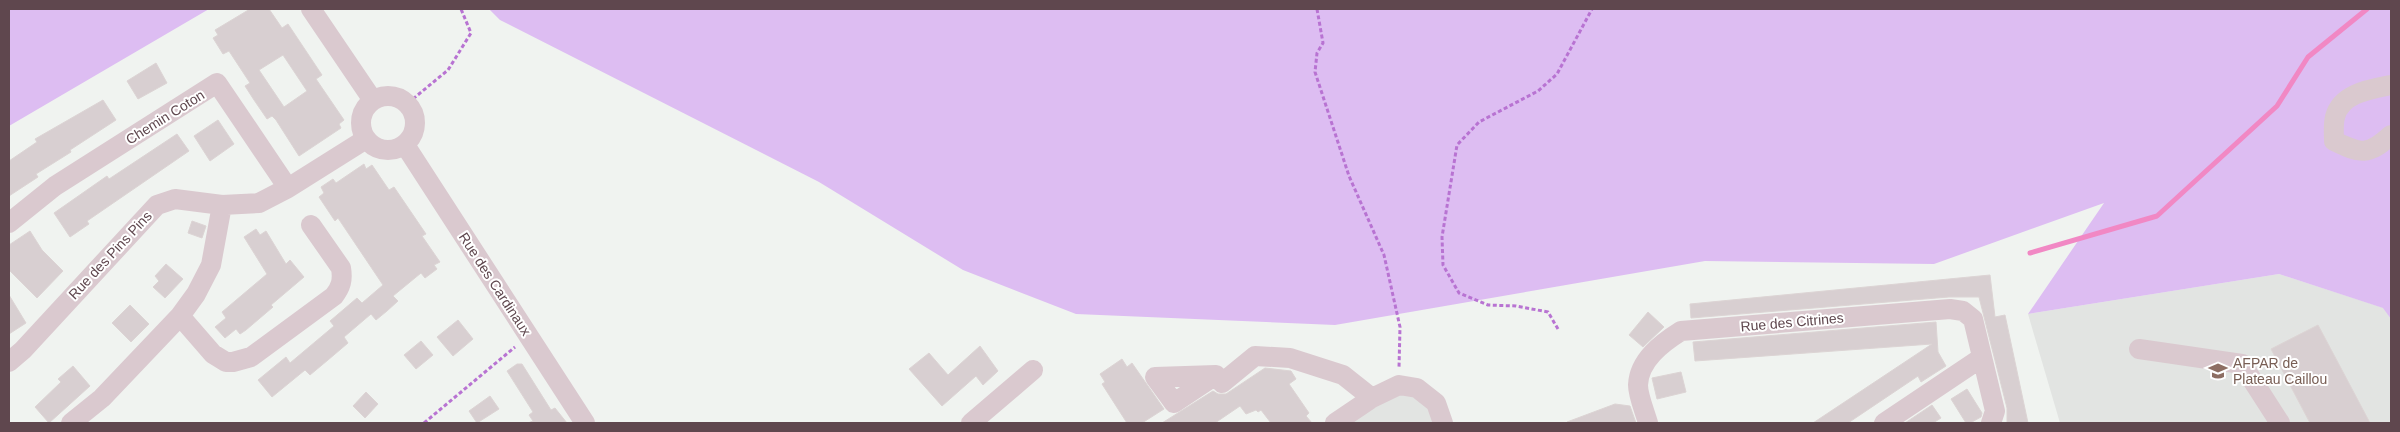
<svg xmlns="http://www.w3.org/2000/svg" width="2400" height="432" font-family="Helvetica,sans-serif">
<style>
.education{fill:#e2e4e2}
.green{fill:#ddbdf2}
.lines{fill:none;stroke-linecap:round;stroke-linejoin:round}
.stream{stroke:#f188c4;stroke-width:5}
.building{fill:#d8cfd1;stroke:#dcd4d4;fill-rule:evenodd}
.path{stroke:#b873d2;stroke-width:3;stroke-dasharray:4 2.5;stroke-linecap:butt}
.minor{stroke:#dac9cf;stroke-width:20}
.labels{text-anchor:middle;stroke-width:4;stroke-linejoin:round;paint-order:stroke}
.street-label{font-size:14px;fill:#5f474e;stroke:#fff}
.education-label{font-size:14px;fill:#785e54;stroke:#fff;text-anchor:start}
</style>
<rect width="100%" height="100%" fill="#f0f3f0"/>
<path class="education" d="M 2279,274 L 2384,308 L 2391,319 L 2391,423 L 2060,423 L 2028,314 Z
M 1417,388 L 1443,423 L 1335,423 L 1372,398 Z"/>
<path class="green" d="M 9,9 L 209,9 L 9,126 Z
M 489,9 L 2391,9 L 2391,319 L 2383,308 L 2279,274 L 2028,314 L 2104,203 L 1934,264 L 1705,261 L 1335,325 L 1076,314 L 963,270 L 819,182 L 500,20 Z"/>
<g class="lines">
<path class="stream" d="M 2030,253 L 2157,216 L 2277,106 L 2308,57 L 2367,9"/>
</g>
<path class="building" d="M 250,9 L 269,9 L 282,28 L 288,24 L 322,75 L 316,79 L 344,120 L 339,124 L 341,128 L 299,156 L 276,120 L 272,116 L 267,119 L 254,100 L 245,86 L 250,83 L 229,51 L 223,54 L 213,38 L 218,35 L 215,30 ZM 283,55 L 307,91 L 284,107 L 259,70 Z
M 156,63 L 167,83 L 138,99 L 127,81 Z
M 103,100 L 116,120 L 70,150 L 71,152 L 36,174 L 38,177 L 9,196 L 9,161 L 37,142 L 35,139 Z
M 218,120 L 234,144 L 210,161 L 194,136 Z
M 177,134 L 189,151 L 87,221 L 89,224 L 70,237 L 54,213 L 107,176 L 109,179 Z
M 364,164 L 366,169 L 372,165 L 389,190 L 394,187 L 426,234 L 422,236 L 440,262 L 434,265 L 437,269 L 425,278 L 421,273 L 393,296 L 398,301 L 387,311 L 376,320 L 371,314 L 344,337 L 348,343 L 328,360 L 310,375 L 305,370 L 272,397 L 258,380 L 286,357 L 290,363 L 334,326 L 330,321 L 357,298 L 362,303 L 383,285 L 338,218 L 335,221 L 319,197 L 324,193 L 321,187 L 333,179 L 336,183 Z
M 192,221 L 206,226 L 202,238 L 188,233 Z
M 256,229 L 260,235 L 266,231 L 286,264 L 290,260 L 304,277 L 271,305 L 273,307 L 246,330 L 240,334 L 236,329 L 225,338 L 215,327 L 226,318 L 222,312 L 267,274 L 244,237 Z
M 30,231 L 42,250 L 63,271 L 37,298 L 9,270 L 9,245 Z
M 166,264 L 183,279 L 165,298 L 153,287 L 159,281 L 155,276 Z
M 1990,275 L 1995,317 L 2005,315 L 2028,423 L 2007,423 L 2007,408 L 1979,297 L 1949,297 L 1691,318 L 1690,304 Z
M 9,295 L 26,323 L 9,334 Z
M 130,305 L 149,324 L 131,342 L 112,323 Z
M 1648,312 L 1664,327 L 1643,347 L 1629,335 Z
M 458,320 L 473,339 L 453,356 L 437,337 Z
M 1936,322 L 1938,352 L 1946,366 L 1921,382 L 1918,376 L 1848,423 L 1813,423 L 1932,344 L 1695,361 L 1693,342 Z
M 2318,325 L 2343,372 L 2370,423 L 2310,423 L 2271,349 Z
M 421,341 L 433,355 L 416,369 L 404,355 Z
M 980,346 L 998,371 L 983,385 L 976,376 L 942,406 L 909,369 L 929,353 L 948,375 Z
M 1122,359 L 1127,367 L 1132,363 L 1164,409 L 1142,423 L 1127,423 L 1102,384 L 1105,382 L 1100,374 Z
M 517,364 L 522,364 L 551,410 L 555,408 L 567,423 L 528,423 L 533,421 L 529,415 L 533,412 L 507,371 Z
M 73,366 L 90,386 L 49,423 L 35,407 L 61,382 L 58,379 Z
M 1265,368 L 1291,371 L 1296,379 L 1289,384 L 1309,413 L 1306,416 L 1312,423 L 1271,423 L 1261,410 L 1258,412 L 1256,410 L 1246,414 L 1240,406 L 1215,423 L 1162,423 L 1213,391 L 1218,394 L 1226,394 Z
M 1681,372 L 1686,392 L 1657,399 L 1652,378 Z
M 1967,389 L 1982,413 L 1981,417 L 1970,423 L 1966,423 L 1951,399 Z
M 366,392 L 378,404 L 365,418 L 353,406 Z
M 490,396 L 499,409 L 477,423 L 469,411 Z
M 1615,404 L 1630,406 L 1636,423 L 1567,423 L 1567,422 Z
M 1932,405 L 1941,418 L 1933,423 L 1905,423 Z"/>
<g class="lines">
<path class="path" d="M 1317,9 L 1323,43 L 1317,53 L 1315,72 L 1349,176 L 1384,255 L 1400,327 L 1399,368
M 408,103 L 448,70 L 471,33 L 461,9
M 1558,329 L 1548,312 L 1516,306 L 1488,305 L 1459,293 L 1443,265 L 1442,237 L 1457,145 L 1479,122 L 1538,91 L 1557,74 L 1592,9
M 424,423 L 515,347"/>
<path class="minor" d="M 311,9 L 372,99
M 2391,85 C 2371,89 2341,93 2335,117 C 2333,125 2334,134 2334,141 C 2361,154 2368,156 2391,135
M361 123a27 27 0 1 1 54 0a27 27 0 1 1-54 0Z
M 405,145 L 585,423
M 9,223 L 55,186 L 217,83 L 288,188
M 180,316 L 213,354 L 226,362 L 233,362 L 251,357 L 334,296 C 341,287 343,280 341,268 L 311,225
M 2139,349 L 2242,364 L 2280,423
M 9,362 L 23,350 L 157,205 L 175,199 L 222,205 L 259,203 L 288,188 L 366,139
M 1216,375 L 1155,377 L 1174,403 L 1216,375 L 1222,383 L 1255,356 L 1290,358 L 1343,375 L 1372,398
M 71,423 L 102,398 L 180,316 L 196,294 L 211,265 L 222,205
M 971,423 L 1033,370
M 1335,423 L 1372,398 L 1399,385 L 1417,388 L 1436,403 L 1443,423
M 1648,423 C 1645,412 1638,396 1638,385 C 1639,360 1662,343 1681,331 L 1950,309 L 1963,311 L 1973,319 L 1995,411 L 1991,423
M 1884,423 L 1981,358"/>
</g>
<defs>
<g id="university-bare" transform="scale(1.5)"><path d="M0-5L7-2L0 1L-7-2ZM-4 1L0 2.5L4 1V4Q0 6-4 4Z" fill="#8d6e63" stroke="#fff" stroke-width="2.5" paint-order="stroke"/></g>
</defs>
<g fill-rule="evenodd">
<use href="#university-bare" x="2218" y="371"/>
</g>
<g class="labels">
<g class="street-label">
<text transform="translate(165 117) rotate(-32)" y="5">Chemin Coton</text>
<text transform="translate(110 255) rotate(-47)" y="5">Rue des Pins Pins</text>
<text transform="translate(495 284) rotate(57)" y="5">Rue des Cardinaux</text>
<text transform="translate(1792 322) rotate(-5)" y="5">Rue des Citrines</text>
</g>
<g class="education-label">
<text x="2233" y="368">AFPAR de<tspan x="2233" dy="16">Plateau Caillou</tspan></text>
</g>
</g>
<rect width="2400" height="432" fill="none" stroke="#5f474e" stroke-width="20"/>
</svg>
